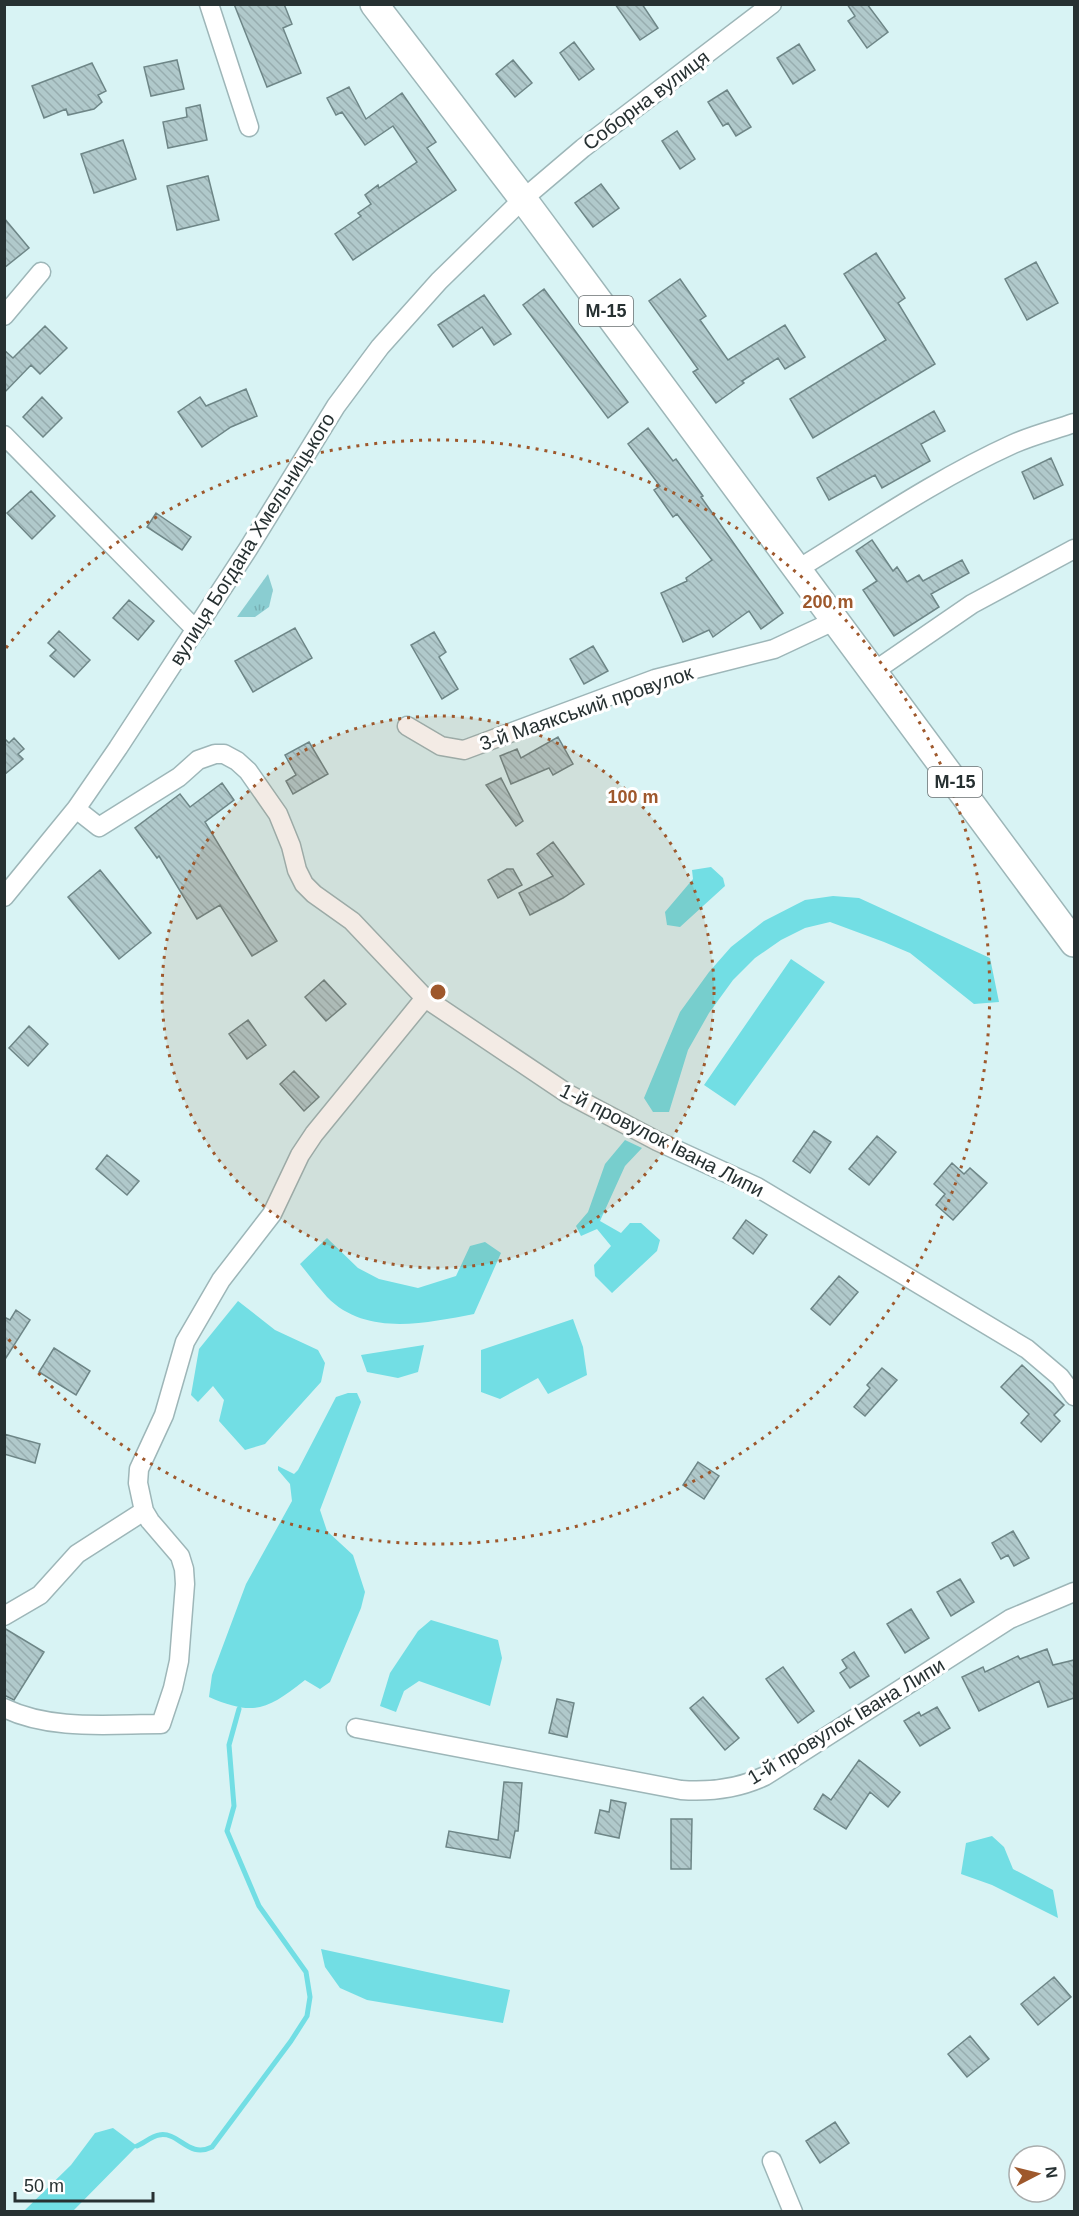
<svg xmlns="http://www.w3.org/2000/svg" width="1079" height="2216" font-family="Arial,sans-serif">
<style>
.grass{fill:url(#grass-tufts)}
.water{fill:#72dee4}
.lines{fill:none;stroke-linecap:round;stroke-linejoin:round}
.stream{stroke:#72dee4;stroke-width:5}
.building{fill:url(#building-back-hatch);stroke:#6e8687;stroke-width:1.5}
.minor-casing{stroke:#9db6b8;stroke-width:21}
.highway-casing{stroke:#9db6b8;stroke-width:30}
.minor{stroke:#fff;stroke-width:18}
.highway{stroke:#fff;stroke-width:27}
.ring{fill:none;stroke:#9e582c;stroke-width:3;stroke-dasharray:3 6}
.labels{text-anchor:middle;stroke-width:6;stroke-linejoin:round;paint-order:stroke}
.shield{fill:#fff;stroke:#686f70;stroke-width:1.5}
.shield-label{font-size:18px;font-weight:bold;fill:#273132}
.street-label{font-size:20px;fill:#273132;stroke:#fff}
.centre{fill:#9e582c;stroke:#fff;stroke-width:3}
.ring-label{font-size:18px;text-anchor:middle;font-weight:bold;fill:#9e582c;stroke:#fff;stroke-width:6;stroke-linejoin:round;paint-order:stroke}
</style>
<defs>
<pattern id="grass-tufts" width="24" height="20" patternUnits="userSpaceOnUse" patternTransform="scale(1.5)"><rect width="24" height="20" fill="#8acdd1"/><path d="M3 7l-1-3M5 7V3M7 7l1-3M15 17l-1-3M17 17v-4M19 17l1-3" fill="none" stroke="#77b0b4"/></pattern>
<pattern id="building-back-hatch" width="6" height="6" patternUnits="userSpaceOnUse" patternTransform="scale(1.5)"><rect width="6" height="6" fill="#b0c9cb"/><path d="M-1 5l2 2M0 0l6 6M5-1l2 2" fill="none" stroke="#97adaf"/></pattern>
</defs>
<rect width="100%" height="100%" fill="#d8f3f4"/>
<path class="grass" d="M 268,574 L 273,590 L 269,607 L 255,617 L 237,617 Z"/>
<path class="water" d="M 711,867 L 723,878 L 725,886 L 680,927 L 667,925 L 665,912 L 693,879 L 692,870 Z
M 833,896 L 859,898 L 990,958 L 999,1002 L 974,1004 L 910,953 L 884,942 L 830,922 L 805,928 L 781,940 L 755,958 L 733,980 L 709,1013 L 688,1050 L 669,1112 L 653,1112 L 644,1098 L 680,1012 L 709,972 L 731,947 L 764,921 L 805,900 Z
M 791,959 L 825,982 L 735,1106 L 704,1085 Z
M 625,1140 L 642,1148 L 625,1166 L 600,1221 L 621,1233 L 630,1223 L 641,1223 L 660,1240 L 657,1251 L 612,1293 L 595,1276 L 594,1265 L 611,1246 L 597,1229 L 581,1236 L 576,1226 L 588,1212 L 605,1164 Z
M 327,1238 L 358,1268 L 379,1279 L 418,1288 L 456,1276 L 470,1246 L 485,1242 L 501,1253 L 474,1314 C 426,1323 366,1337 327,1297 C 318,1287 309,1275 300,1264 Z
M 238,1301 L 275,1330 L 318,1350 L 325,1363 L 321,1382 L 265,1444 L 245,1450 L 219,1421 L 224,1400 L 213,1386 L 198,1402 L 191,1395 L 199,1349 Z
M 573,1319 L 583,1347 L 587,1375 L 548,1394 L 538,1378 L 500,1399 L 481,1392 L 481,1350 Z
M 424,1345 L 418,1372 L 398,1378 L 367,1372 L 361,1355 Z
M 348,1393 L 357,1393 L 361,1402 L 320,1510 L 327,1531 L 353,1555 L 365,1592 L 361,1608 L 330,1682 L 320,1689 L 305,1680 C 268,1709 255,1717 209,1697 L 212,1675 L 246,1584 L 292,1501 L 290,1484 L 278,1470 L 278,1466 L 294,1474 L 298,1470 L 336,1397 Z
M 431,1620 L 498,1640 L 502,1658 L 490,1706 L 419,1681 L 404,1691 L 396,1712 L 380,1706 L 390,1673 L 418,1631 Z
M 992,1836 L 1004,1847 L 1013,1869 L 1053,1890 L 1058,1918 L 992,1885 L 961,1874 L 966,1843 Z
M 321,1949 L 510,1990 L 503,2023 L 367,2000 L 340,1988 L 325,1967 Z
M 113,2128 L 137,2146 L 73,2211 L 24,2211 L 71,2165 L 95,2133 Z"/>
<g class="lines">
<path class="stream" d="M 137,2146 C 144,2143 152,2136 159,2135 C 179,2131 188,2159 212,2147 L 291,2041 L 307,2016 L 310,1997 L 306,1972 L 259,1906 L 227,1831 L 234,1806 L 229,1745 L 239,1709"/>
</g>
<path class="building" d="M 234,4 L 284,4 L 292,24 L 283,28 L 301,73 L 267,87 Z
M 615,4 L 642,4 L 658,28 L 640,40 Z
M 847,4 L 867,4 L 888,32 L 867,48 L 848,21 L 855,16 Z
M 574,42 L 594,69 L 579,80 L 560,53 Z
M 799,44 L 815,70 L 793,84 L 777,58 Z
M 177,60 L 184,89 L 151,96 L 144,67 Z
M 513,60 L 532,83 L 515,97 L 496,74 Z
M 92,63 L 106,91 L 98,95 L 102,102 L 94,109 L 68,115 L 66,109 L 44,118 L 32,86 Z
M 349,87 L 366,119 L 402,93 L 436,142 L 427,148 L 456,190 L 353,260 L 335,234 L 361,216 L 358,213 L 371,204 L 365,195 L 378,185 L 379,188 L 417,162 L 393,126 L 365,145 L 342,112 L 336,115 L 327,98 Z
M 727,90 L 751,127 L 736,136 L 728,123 L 723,126 L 708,102 Z
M 200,105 L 207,140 L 168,148 L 163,122 L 187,117 L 186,108 Z
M 677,131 L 695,159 L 680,169 L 662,141 Z
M 123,140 L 136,179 L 94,193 L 81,154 Z
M 208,176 L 219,220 L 177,230 L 167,186 Z
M 601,184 L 619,208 L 593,227 L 575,203 Z
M 4,218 L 29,248 L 4,268 Z
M 876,253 L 905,298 L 898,303 L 935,364 L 813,438 L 790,399 L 886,340 L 844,274 Z
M 1036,262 L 1058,303 L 1027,320 L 1005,279 Z
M 680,279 L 706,316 L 700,320 L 728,360 L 785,325 L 805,357 L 785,369 L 778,358 L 742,381 L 744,383 L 716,403 L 693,372 L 698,369 L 649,301 Z
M 544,289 L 628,402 L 608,418 L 523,305 Z
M 484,295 L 511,334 L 494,345 L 482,327 L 453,347 L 438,325 Z
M 45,326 L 67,348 L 40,374 L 31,365 L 4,393 L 4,350 L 13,358 Z
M 246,389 L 257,416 L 231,427 L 202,447 L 178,412 L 200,397 L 206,406 Z
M 42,397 L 62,418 L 43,437 L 23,417 Z
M 934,411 L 945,431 L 921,444 L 930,461 L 882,488 L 875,475 L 829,500 L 817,478 Z
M 648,428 L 673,461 L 676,459 L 703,496 L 701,497 L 783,613 L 761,629 L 749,611 L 713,637 L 709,630 L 683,642 L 661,593 L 687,581 L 686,578 L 712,560 L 677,514 L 673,517 L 654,490 L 660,486 L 628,444 Z
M 1051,458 L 1063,485 L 1034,499 L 1022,472 Z
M 31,491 L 55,516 L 32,539 L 7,513 Z
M 156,513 L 191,537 L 182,550 L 147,527 Z
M 872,540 L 893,571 L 897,567 L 907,582 L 919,575 L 923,581 L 962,560 L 969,573 L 931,594 L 939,607 L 894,636 L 863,590 L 877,581 L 856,551 Z
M 129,600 L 154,621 L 138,640 L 113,618 Z
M 295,628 L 312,658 L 253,692 L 235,661 Z
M 59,631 L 90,660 L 74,677 L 50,656 L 56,650 L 48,643 Z
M 434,632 L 446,652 L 439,657 L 458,689 L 442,699 L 411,645 Z
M 593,646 L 608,671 L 584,684 L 570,659 Z
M 558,737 L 573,764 L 553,775 L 549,768 L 511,784 L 500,756 L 517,749 L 521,758 Z
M 4,738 L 9,743 L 14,738 L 24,749 L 18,754 L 23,759 L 4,775 Z
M 309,742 L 328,774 L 293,794 L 286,781 L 296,775 L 285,755 Z
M 501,778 L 523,821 L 516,826 L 486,785 Z
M 222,783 L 234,800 L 205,822 L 277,941 L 252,956 L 220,905 L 197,919 L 159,856 L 157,858 L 135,828 L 180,794 L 190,807 Z
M 553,842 L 584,884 L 563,898 L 530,915 L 519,893 L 553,876 L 537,854 Z
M 507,869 L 513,869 L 522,885 L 498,898 L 488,880 Z
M 100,870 L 151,933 L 119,959 L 68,897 Z
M 324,980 L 346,1004 L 326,1021 L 305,997 Z
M 248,1020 L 266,1045 L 247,1059 L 229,1034 Z
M 29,1026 L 48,1044 L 28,1066 L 9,1048 Z
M 294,1071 L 319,1097 L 304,1111 L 280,1084 Z
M 814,1131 L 831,1142 L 810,1173 L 793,1161 Z
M 877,1136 L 896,1152 L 869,1185 L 849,1169 Z
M 107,1155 L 139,1181 L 127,1195 L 96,1169 Z
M 952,1163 L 964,1174 L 970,1168 L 987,1183 L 953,1220 L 936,1205 L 945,1194 L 934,1184 Z
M 746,1220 L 767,1235 L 753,1254 L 733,1238 Z
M 839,1276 L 858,1292 L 830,1325 L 811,1309 Z
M 16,1310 L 30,1320 L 4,1361 L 4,1317 L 10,1320 Z
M 54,1348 L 90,1371 L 76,1395 L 39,1372 Z
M 1022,1365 L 1064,1405 L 1054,1415 L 1060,1421 L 1041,1442 L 1021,1423 L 1029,1414 L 1001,1387 Z
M 882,1368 L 897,1380 L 865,1416 L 854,1407 L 870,1388 L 867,1385 Z
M 4,1434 L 40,1444 L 35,1463 L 4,1454 Z
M 698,1462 L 719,1476 L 704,1499 L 683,1485 Z
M 1013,1531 L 1029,1558 L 1014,1566 L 1008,1555 L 1001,1559 L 992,1543 Z
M 960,1579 L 974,1602 L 951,1616 L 937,1592 Z
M 911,1609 L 929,1638 L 905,1653 L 887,1624 Z
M 4,1628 L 44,1652 L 14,1700 L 4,1695 Z
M 1047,1649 L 1053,1665 L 1074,1660 L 1074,1698 L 1048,1707 L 1039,1681 L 979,1711 L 962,1677 L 983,1667 L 985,1672 L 1018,1656 L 1020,1659 Z
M 854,1652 L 869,1676 L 850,1688 L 840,1673 L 847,1668 L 842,1660 Z
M 783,1667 L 814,1711 L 798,1723 L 766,1679 Z
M 703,1697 L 739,1738 L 725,1750 L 690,1708 Z
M 557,1699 L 574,1703 L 567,1737 L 549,1733 Z
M 937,1707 L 950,1728 L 920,1746 L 904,1721 L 919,1712 L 921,1716 Z
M 859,1760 L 900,1792 L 888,1807 L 870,1792 L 846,1829 L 814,1809 L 823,1794 L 831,1800 Z
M 504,1782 L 522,1783 L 518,1831 L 515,1831 L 510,1858 L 446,1847 L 449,1831 L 498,1840 Z
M 611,1800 L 626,1803 L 619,1838 L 595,1833 L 600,1810 L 609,1812 Z
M 671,1819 L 692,1819 L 691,1869 L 671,1869 Z
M 1054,1977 L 1071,1997 L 1038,2025 L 1021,2004 Z
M 970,2036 L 989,2059 L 967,2077 L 948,2054 Z
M 835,2122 L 849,2143 L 820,2163 L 806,2141 Z"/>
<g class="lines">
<g class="minor-casing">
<path id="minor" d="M 209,4 L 249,127
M 4,316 L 41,272
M 4,435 L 196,630
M 798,569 C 868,526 938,478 1013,444 C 1033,435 1054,430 1074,423
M 873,672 L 972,604 L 1074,549
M 407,726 L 441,746 L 464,750 L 655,679 L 774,649 L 836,620
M 76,809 L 99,827 L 179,777 L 198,760 L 215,754 L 224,754 L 237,761 L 248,771 L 278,814 L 291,846 L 297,870 L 304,884 L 314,894 L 352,921 L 425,998 L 568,1094 L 657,1141 L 757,1187 L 1027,1349 L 1060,1377 L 1074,1396
M 4,897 L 76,809 L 118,748 L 248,549 L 336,406 L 380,347 L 439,281 L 523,199 L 583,148 L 772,4
M 4,1616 L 40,1595 L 77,1554 L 144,1511 L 138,1483 L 139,1469 L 164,1415 L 185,1342 L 221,1280 L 272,1214 L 300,1155 L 314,1134 L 425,998
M 4,1708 C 52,1731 109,1724 161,1724 L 173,1688 L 179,1661 L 185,1584 L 184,1569 L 180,1556 L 150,1521 L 144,1511
M 356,1728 L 681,1790 C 709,1792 740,1788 765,1776 L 1010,1619 L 1074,1592
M 772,2161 L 793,2212"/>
</g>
<g class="highway-casing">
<path id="highway" d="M 374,4 L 523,199 L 1074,943"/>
</g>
<use href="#minor" class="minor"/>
<use href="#highway" class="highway"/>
</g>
<circle cx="438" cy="992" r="276" fill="#9e582c" fill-opacity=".12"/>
<g class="ring">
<circle cx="438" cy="992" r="276"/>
<path d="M6 648A552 552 0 1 1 6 1336"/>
</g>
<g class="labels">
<g class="shield">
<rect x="579" y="296" width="54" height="30" rx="4.5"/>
<rect x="928" y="767" width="54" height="30" rx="4.5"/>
</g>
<g class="shield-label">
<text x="606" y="317">М-15</text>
<text x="955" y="788">М-15</text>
</g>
<g class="street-label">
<text transform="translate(646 100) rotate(-37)" y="7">Соборна вулиця</text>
<text transform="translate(252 539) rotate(-58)" y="7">вулиця Богдана Хмельницького</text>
<text transform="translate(586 708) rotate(-19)" y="7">3-й Маякський провулок</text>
<text transform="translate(662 1140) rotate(27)" y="7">1-й провулок Івана Липи</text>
<text transform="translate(846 1721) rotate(-31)" y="7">1-й провулок Івана Липи</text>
</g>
</g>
<circle cx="438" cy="992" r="9" class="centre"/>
<g class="ring-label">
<text x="828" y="608">200 m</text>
<text x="633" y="803">100 m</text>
</g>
<rect width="1079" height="2216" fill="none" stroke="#273132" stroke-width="12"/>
<g transform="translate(1037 2174) rotate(83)"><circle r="28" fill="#ffffff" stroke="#a9adad" stroke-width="1.5"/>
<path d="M0-4.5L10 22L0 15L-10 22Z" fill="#9e582c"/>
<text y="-9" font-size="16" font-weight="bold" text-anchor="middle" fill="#273132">N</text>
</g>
<path d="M15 2192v9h138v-9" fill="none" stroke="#273132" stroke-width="3"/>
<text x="24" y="2192" font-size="18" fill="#273132" stroke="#ffffff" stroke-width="4.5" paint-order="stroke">50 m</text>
</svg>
